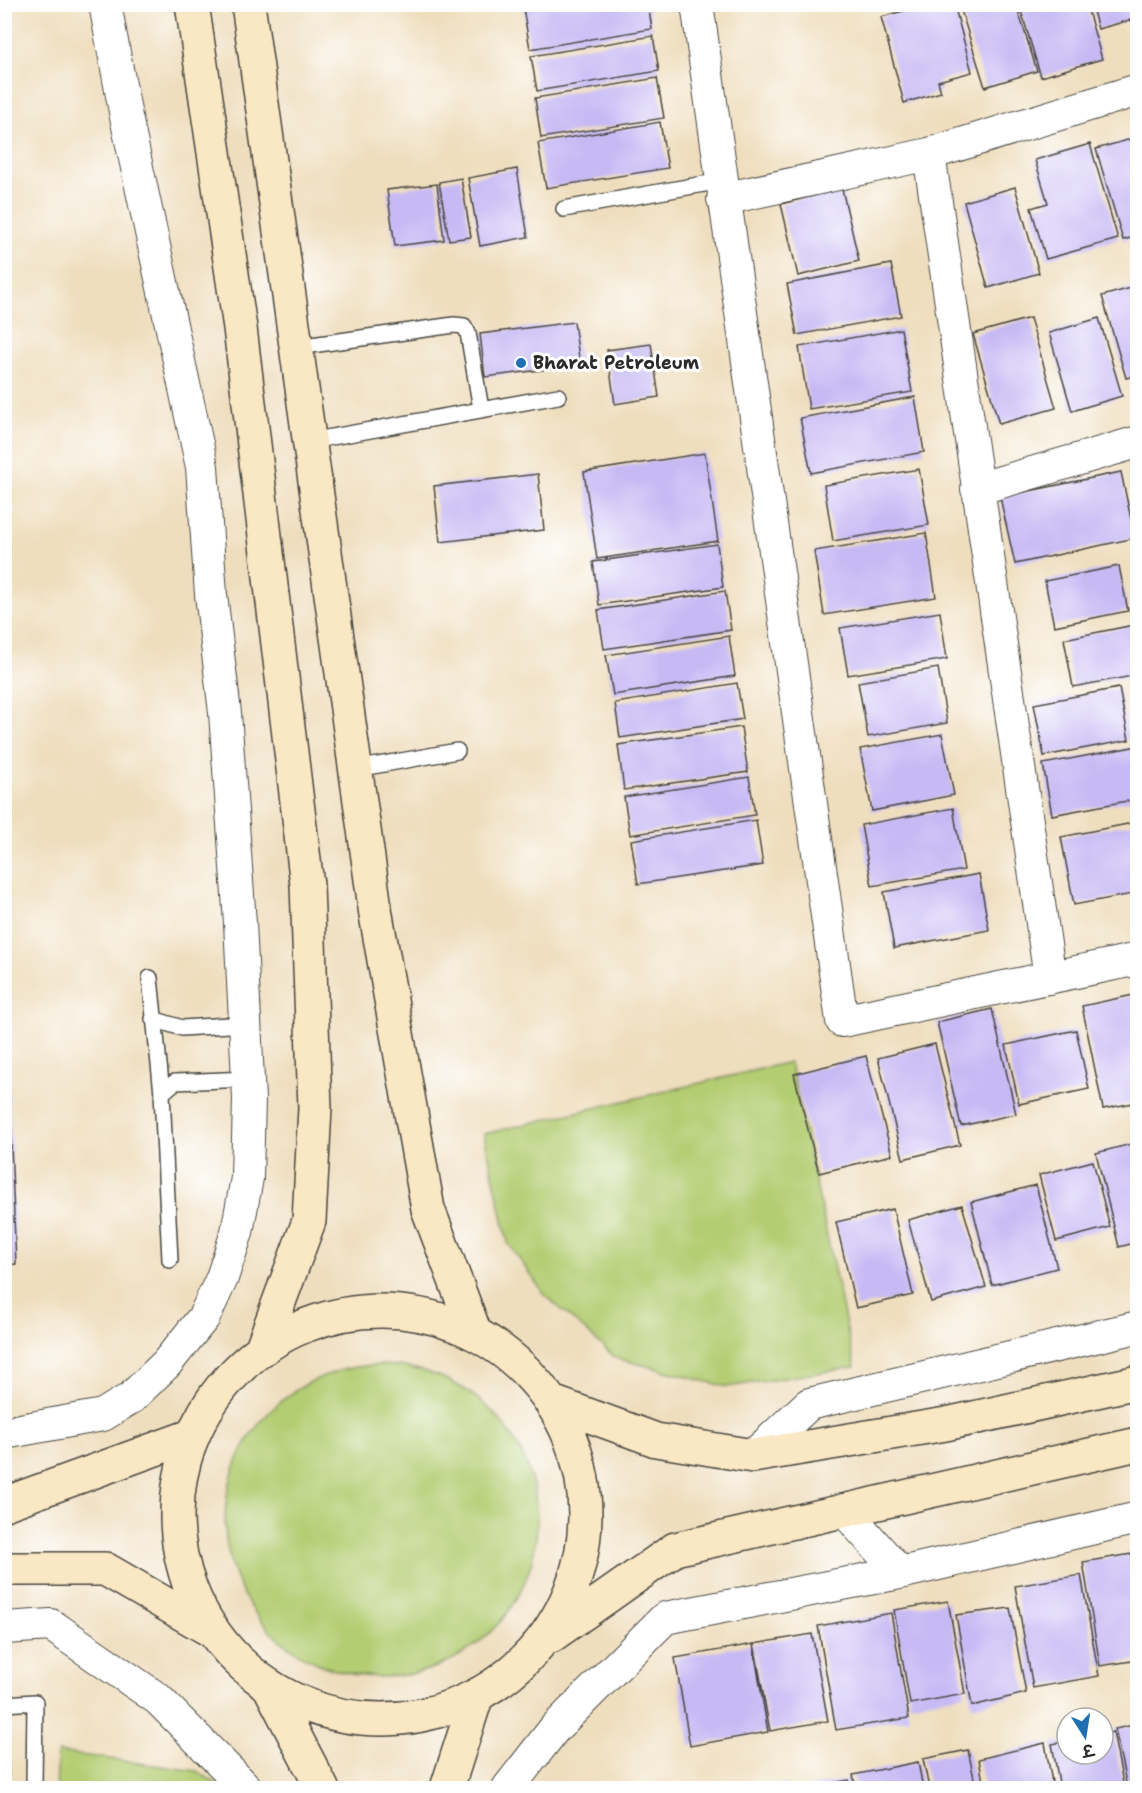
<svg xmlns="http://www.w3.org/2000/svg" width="1142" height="1793" font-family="'Shantell Sans','Playpen Sans Deva',sans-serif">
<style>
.green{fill:#b3cd72;stroke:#6f7c4e;stroke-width:1.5}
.building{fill:#c6b9f4}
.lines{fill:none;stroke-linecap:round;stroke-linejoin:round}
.lane-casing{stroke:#484641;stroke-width:18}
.street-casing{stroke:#484641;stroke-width:34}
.secondary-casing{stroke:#484641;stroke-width:36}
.lane{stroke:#fff;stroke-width:15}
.street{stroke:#fff;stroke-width:32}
.secondary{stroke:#fae7c3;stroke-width:33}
.poi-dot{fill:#1f6fb2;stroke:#fff;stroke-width:2}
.labels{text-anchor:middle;stroke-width:6;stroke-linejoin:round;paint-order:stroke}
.poi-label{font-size:18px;font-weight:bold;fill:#2b2b2b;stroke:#fff;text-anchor:start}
</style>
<rect width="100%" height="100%" fill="#fff"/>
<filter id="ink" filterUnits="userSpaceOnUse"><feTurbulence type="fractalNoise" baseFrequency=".0167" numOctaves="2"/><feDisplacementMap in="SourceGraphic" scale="12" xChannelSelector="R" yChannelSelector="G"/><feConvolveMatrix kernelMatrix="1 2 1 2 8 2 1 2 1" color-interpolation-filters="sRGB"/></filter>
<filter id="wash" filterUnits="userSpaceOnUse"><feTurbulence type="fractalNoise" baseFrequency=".008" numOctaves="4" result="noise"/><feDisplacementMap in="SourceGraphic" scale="24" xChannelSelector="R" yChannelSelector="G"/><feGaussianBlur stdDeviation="1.35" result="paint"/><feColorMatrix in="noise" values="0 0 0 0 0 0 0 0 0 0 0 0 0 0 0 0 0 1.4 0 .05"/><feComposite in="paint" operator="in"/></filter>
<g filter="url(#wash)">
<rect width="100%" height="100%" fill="#efdebe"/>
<path class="green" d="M 790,1062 L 855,1367 L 727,1387 L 616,1358 L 544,1294 L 508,1243 L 484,1134 Z
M225 1521a156 156 0 1 1 312 0a156 156 0 1 1-312 0Z
M 58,1752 L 197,1771 L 223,1788 L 56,1788 Z"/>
<g id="blocks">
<path class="building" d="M 544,4 L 648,4 L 652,29 L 530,49 L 523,8 Z
M 929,4 L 954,4 L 972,72 L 938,81 L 941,92 L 904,103 L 881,17 Z
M 959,4 L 1016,4 L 1037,71 L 985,87 Z
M 1019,4 L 1086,4 L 1102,59 L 1041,77 Z
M 1091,4 L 1138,4 L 1138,18 L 1098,29 Z
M 653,36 L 659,71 L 537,91 L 531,56 Z
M 657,78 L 664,118 L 541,138 L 535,98 Z
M 660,122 L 668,168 L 546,188 L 538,143 Z
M 1138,137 L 1138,236 L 1123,240 L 1096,149 Z
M 1090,144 L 1118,239 L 1046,259 L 1031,208 L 1048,203 L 1035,160 Z
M 517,169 L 528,237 L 480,246 L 468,178 Z
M 461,178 L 471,237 L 449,240 L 439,182 Z
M 437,184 L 444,240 L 395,246 L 387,190 Z
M 1015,187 L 1039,273 L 988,288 L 964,202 Z
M 842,189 L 859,261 L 798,276 L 781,204 Z
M 891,264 L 901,316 L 797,335 L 787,284 Z
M 1138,286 L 1138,375 L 1126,378 L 1102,296 Z
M 1030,318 L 1056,408 L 999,424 L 973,334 Z
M 1099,318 L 1122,396 L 1072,411 L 1049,333 Z
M 574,322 L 580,365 L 485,377 L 480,334 Z
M 901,329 L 912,392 L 809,409 L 799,347 Z
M 651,344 L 659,397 L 615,404 L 607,350 Z
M 915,397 L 924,452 L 811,473 L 800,418 Z
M 705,453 L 718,541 L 597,559 L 584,472 Z
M 919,469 L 929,525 L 833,541 L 824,485 Z
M 1121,472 L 1135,538 L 1015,564 L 1000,497 Z
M 538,474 L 544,530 L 440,542 L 434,486 Z
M 926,533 L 936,597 L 824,615 L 814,551 Z
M 717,544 L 723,587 L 599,605 L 593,562 Z
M 1119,566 L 1128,611 L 1054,626 L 1045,581 Z
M 725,591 L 731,630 L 604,649 L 598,610 Z
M 940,612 L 947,659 L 848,675 L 840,628 Z
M 1134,625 L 1138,645 L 1138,675 L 1073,687 L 1064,639 Z
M 729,636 L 735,676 L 613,695 L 606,655 Z
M 938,668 L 947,723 L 868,737 L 858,682 Z
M 737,683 L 743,719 L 620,738 L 615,703 Z
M 1119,688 L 1129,740 L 1044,756 L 1034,704 Z
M 741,727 L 748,772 L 624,790 L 618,745 Z
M 942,734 L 954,795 L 872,811 L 860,749 Z
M 1138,746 L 1138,799 L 1052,815 L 1043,764 Z
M 749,777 L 755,815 L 630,835 L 624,797 Z
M 953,808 L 964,870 L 872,886 L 861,825 Z
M 756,820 L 763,865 L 638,884 L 631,840 Z
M 1138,822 L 1138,893 L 1074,905 L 1061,837 Z
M 979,874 L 989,930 L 894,948 L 884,892 Z
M 1138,994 L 1138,1102 L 1103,1109 L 1082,1006 Z
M 992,1009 L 1016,1114 L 961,1126 L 937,1022 Z
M 1076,1030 L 1089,1089 L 1019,1104 L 1006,1045 Z
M 935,1044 L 960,1145 L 903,1159 L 878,1058 Z
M 866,1056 L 892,1155 L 819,1173 L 794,1074 Z
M 4,1070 L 8,1072 L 16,1264 L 4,1265 Z
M 1135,1143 L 1138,1147 L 1138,1242 L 1119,1247 L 1096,1153 Z
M 1093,1161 L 1110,1227 L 1056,1241 L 1039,1175 Z
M 1036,1185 L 1057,1268 L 992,1285 L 971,1202 Z
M 962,1205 L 986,1287 L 931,1302 L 908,1220 Z
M 893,1209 L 913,1295 L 856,1308 L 836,1222 Z
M 1138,1553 L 1138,1660 L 1100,1666 L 1083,1562 Z
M 1081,1575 L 1099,1676 L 1033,1688 L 1015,1586 Z
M 948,1601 L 965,1694 L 910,1704 L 894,1610 Z
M 1010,1608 L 1026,1693 L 972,1706 L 956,1615 Z
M 891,1613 L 909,1718 L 836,1730 L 818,1626 Z
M 812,1634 L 828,1721 L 770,1731 L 754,1644 Z
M 753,1644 L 768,1732 L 690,1746 L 675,1658 Z
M 1138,1724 L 1138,1788 L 1127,1788 L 1115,1729 Z
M 1113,1732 L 1124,1788 L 1060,1788 L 1052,1744 L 1067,1741 L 1067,1754 L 1103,1754 L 1103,1734 Z
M 1045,1743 L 1053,1788 L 984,1788 L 979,1759 Z
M 4,1747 L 8,1747 L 9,1788 L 4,1788 Z
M 968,1750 L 976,1788 L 929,1788 L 923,1759 Z
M 918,1762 L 923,1788 L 856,1788 L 853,1775 Z
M 849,1780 L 851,1788 L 809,1788 L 808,1787 Z
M 786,1784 L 786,1788 L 771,1788 L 771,1787 Z"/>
</g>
</g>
<g filter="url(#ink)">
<use href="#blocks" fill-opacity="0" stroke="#484641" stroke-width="1.5"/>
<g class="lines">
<g class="lane-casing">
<path id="lane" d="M 564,209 L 721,181
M 297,347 L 454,325 L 464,326 L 468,333 L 481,409
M 310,441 L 558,396
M 356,769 L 457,751
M 150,978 L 162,1093
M 153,1019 L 182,1028 L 245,1024
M 170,1260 L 162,1093 L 175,1082 L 248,1079
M 4,1704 L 35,1702 L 34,1788"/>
</g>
<g class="street-casing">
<path id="street" d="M 697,4 L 842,1021 L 1138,959
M 929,154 L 1050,978
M 723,199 L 929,154 L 1138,90
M 977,489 L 1138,442
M 4,1433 L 103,1415 L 131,1398 L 166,1364 L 204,1317 L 222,1278 L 237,1232 L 247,1178 L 249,1099 L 240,923 L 225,713 L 211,594 L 202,467 L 126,117 L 105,4
M 753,1456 L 809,1404 L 1138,1327
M 844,1510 L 900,1573
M 4,1628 L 51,1625 L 158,1699 L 246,1788
M 508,1788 L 555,1728 L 665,1618 L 900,1573 L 1138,1518"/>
</g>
<g class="secondary-casing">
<path id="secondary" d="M 192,4 L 240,328 L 307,885 L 315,1108 L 309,1221 L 262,1348
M 248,4 L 376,915 L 428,1209 L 475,1333
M177 1515a204 204 0 1 1 408 0a204 204 0 1 1-408 0Z
M 552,1402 L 656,1440 L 753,1456 L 946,1424 L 1138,1382
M 4,1504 L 191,1436
M 4,1569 L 105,1569 L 212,1631
M 551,1636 L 675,1549 L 1138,1444
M 269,1686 L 322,1788
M 447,1788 L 477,1695"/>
</g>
<use href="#lane" class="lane"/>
<use href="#street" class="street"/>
<use href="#secondary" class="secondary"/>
</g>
</g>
<circle class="poi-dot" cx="521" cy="363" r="6"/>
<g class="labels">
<g class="poi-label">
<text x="533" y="369">Bharat Petroleum</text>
</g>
</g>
<rect width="1142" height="1793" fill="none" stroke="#fff" stroke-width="24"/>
<g transform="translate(1085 1736) rotate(168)"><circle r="28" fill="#ffffff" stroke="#aaaaaa" stroke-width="1.5"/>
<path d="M0-4.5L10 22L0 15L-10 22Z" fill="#1f6fb2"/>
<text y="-9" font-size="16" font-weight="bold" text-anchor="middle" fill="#2b2b2b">उ</text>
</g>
</svg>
